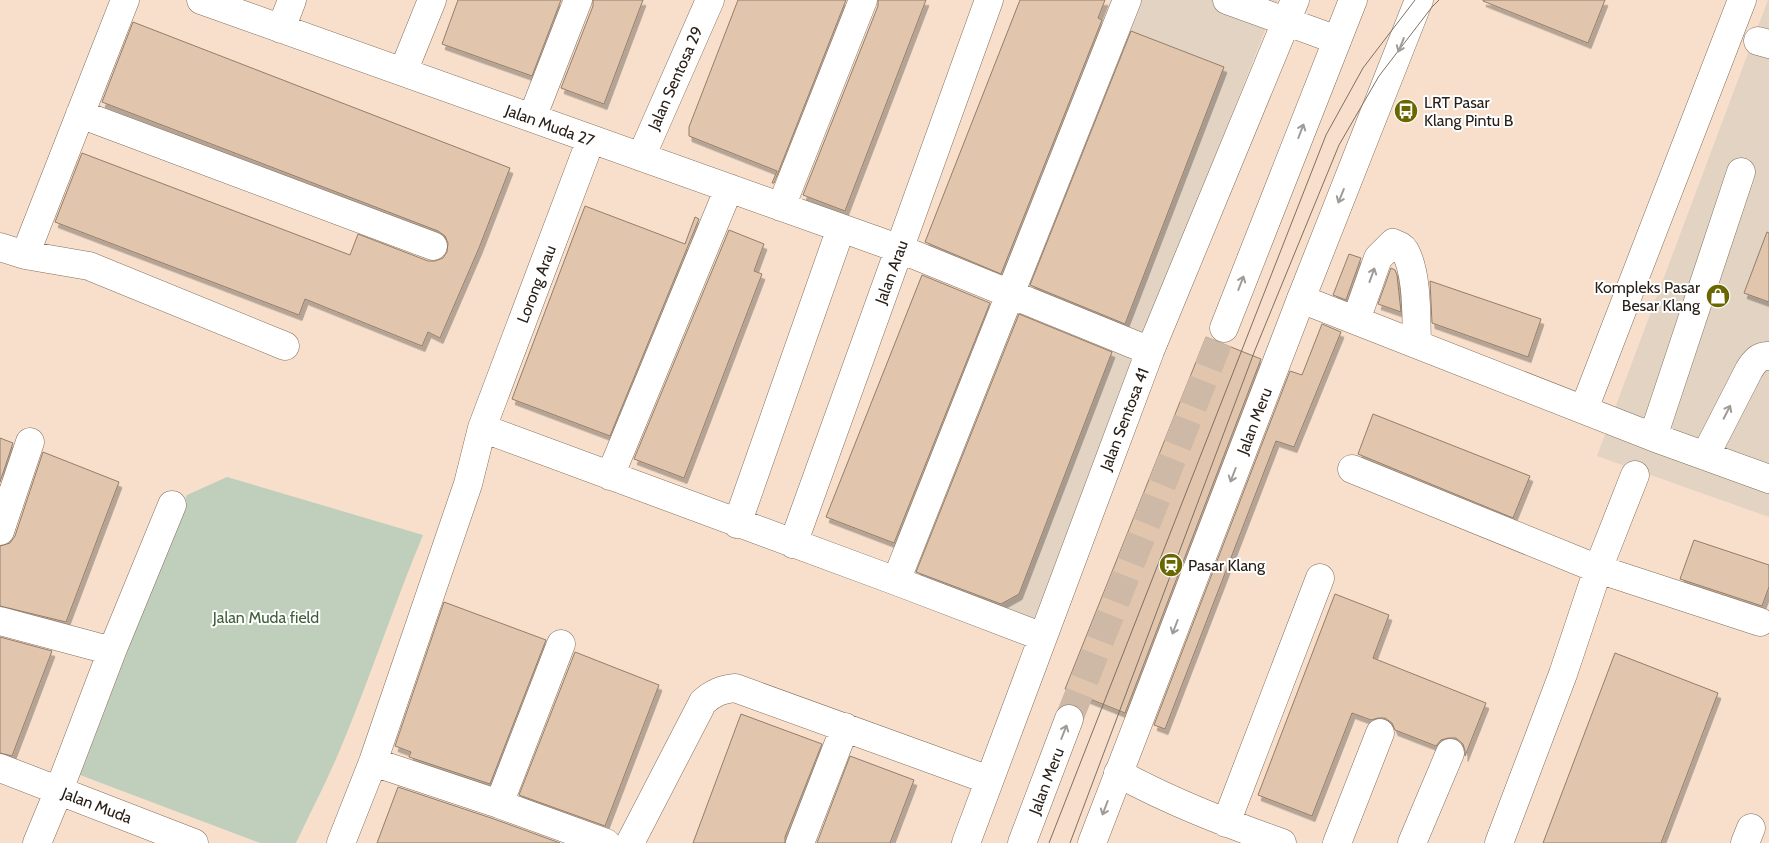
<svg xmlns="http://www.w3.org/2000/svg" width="1769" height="843" font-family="Cabin,sans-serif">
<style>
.commercial{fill:#e3d3c2}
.green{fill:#bfcfbc}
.building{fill:#e1c5ac;stroke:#937e6b;filter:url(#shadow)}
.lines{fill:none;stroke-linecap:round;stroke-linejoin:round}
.highway-tunnel{stroke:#ceb9a7;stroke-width:28;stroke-dasharray:28 14;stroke-linecap:butt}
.minor-casing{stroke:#836e5b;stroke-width:29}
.highway-casing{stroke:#836e5b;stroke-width:29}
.minor{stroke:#fff;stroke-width:28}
.highway{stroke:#fff;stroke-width:28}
.tram{stroke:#7f7063;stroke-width:1}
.oneway{stroke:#9f9b98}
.labels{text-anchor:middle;stroke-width:4;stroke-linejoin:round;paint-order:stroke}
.street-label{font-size:16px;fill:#292019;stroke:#fff}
.poi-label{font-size:16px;fill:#292019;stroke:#fff;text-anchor:start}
.park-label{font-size:16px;fill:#3d6037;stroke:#fff}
</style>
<defs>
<filter id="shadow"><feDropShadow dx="3" dy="5.5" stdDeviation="0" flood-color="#0004"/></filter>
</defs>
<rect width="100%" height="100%" fill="#f7dfcb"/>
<path class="commercial" d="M 1134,0 L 1277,0 L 1136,357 L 1037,622 L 905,574 Z
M 1768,0 L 1769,0 L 1769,517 L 1597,456 Z"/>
<path class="green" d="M 227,477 L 423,535 C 395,602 372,672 344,740 C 330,775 312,809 296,843 L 260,843 L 80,775 L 187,495 Z"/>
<path class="building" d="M 458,0 L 561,0 L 532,76 L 442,44 Z
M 593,0 L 643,0 L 604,104 L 561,88 L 593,6 Z
M 738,0 L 846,0 L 774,183 L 772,183 L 777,171 L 689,136 L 689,127 Z
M 878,0 L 926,0 L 845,211 L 803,195 L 878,6 Z
M 1020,0 L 1105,0 L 1098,18 L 1102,20 L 1001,274 L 925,242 Z
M 1483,0 L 1605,0 L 1588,43 L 1483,1 Z
M 133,22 L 510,168 L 479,248 L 440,338 L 428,332 L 422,346 L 305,299 L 299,315 L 55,222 L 82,153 L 350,255 L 358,234 L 428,261 L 435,261 L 443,258 L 447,252 L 448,243 L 445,236 L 438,231 L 102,102 Z
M 1131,31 L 1224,67 L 1125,324 L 1030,285 Z
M 585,206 L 685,244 L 695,217 L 699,219 L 610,436 L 512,399 Z
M 729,230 L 764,244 L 754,271 L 762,274 L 684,478 L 634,459 Z
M 1767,232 L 1769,233 L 1769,302 L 1744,293 Z
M 1349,254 L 1361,258 L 1346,300 L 1333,295 Z
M 1391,268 L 1395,270 L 1397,275 L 1401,312 L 1378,304 Z
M 922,275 L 990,303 L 894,543 L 826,517 Z
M 1430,281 L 1541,319 L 1528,357 L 1432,323 Z
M 1019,314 L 1112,352 L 1019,594 L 1001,604 L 916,572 Z
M 1322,324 L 1341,332 L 1294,447 L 1276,441 L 1165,729 L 1154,725 L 1290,371 L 1302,375 Z
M 1206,337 L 1261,359 L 1125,713 L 1065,689 Z
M 1373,414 L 1530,476 L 1513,518 L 1358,454 Z
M 0,438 L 13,443 L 0,482 Z
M 43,452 L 119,482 L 66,622 L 0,606 L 0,546 L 10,543 L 15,536 Z
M 1694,540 L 1769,565 L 1769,587 L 1762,606 L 1680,579 Z
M 1335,594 L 1389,615 L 1373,658 L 1486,703 L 1465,756 L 1465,751 L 1463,744 L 1456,738 L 1448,738 L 1441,740 L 1436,746 L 1395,730 L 1392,723 L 1385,718 L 1378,718 L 1371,720 L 1352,713 L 1312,816 L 1258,795 Z
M 444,602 L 546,640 L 490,784 L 409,757 L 411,752 L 395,746 Z
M 0,637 L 52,651 L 12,756 L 0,753 Z
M 575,652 L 659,685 L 605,826 L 519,795 Z
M 1615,653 L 1718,693 L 1661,843 L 1543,843 Z
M 741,714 L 822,744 L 785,837 L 785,843 L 693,843 Z
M 850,756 L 914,780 L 890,843 L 817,843 Z
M 398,787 L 494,819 L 560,843 L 377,843 Z"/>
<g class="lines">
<path class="highway-tunnel" d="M 1069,719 L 1224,328"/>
<g class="minor-casing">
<path id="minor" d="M 201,0 L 900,249 L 1150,351
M 1227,0 L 1337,40
M 281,29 L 292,0
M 1758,41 L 1769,44
M 403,72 L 432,0
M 80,114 L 433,246
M 532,118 L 578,0
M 641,157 L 710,0
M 781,207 L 863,0
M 0,247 L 25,255 L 89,266 L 285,346
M 25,255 L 125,0
M 1301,299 L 1653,437 L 1769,479
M 1356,320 L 1378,258 L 1393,243 C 1398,245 1402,246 1405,251 C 1418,275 1416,317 1417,344
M 1584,409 L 1742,0
M 482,428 L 896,581 L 1043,637
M 1653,437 L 1741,172
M 1705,456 L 1749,370 C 1754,362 1759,355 1769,356
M 1352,469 L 1598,569 L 1563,674 L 1499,843
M 1635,475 L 1598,569 L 1760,622
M 610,476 L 729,188
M 737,524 L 841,228
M 0,531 L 30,442
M 793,544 L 989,0
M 896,581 L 1127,0
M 0,621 L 112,651 L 59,790 L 37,843
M 112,651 L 172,505
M 373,762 L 499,804 L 606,843
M 0,768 L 194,843
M 1118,773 C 1171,802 1226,823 1282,843
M 499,804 L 561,644
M 1226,823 L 1320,578
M 341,843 L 373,762 L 468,484 L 482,428 L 591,139
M 630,843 L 703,702 C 713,693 722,689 735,688 L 989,780
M 800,843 L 845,727
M 966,843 L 1150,351 L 1295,0
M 1337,843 L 1380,733
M 1412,843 L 1450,753
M 1745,843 L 1751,828"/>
</g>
<g class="highway-casing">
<path id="highway" d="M 1224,328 L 1353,0
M 1022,843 L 1069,719
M 1092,843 L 1301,299 L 1419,0"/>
</g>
<use href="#minor" class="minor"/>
<use href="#highway" class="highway"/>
<path class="tram" d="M 1049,843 L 1326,135 L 1363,68 L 1415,0
M 1070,843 L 1255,350 L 1339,145 L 1379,76 L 1432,7 L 1439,0"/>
</g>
<defs><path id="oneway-shaft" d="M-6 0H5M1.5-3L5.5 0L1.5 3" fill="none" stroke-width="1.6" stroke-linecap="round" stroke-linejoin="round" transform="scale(1.25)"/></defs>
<g class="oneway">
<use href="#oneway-shaft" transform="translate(1401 45) rotate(112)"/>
<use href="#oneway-shaft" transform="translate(1301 131) rotate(-69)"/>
<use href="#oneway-shaft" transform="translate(1341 196) rotate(112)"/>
<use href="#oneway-shaft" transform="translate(1372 275) rotate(-70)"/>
<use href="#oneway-shaft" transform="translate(1241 283) rotate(-69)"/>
<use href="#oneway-shaft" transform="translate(1727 412) rotate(-63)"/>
<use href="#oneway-shaft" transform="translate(1233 475) rotate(111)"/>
<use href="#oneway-shaft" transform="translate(1175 627) rotate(111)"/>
<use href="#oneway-shaft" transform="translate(1064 732) rotate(-69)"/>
<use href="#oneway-shaft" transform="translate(1105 808) rotate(111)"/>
</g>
<defs>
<g id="bus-disc" transform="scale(1.25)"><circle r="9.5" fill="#6a6700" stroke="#fff"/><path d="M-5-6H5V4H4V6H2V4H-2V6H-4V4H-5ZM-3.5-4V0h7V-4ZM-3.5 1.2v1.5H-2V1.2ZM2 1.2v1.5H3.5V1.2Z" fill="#fff"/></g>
<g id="shop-disc" transform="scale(1.25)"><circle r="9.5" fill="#6a6700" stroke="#fff"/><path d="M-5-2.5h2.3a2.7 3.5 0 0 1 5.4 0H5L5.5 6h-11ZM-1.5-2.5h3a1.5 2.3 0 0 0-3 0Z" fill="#fff"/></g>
<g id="station-disc" transform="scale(1.25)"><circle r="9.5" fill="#6a6700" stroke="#fff"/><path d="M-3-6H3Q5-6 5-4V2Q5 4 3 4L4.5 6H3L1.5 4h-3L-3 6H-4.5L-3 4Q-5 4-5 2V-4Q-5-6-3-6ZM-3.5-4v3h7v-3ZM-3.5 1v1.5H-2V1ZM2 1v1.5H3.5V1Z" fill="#fff"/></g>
</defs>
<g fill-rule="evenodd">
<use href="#bus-disc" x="1406" y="111"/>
<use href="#shop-disc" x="1718" y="296"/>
<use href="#station-disc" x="1171" y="565"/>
</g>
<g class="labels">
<g class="street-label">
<text transform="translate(675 78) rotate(-66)" y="6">Jalan Sentosa 29</text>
<text transform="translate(550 125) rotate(20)" y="6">Jalan Muda 27</text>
<text transform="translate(891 272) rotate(-70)" y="6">Jalan Arau</text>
<text transform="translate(536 284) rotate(-69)" y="6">Lorong Arau</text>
<text transform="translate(1124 419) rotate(-69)" y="6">Jalan Sentosa 41</text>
<text transform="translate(1254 421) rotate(-69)" y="6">Jalan Meru</text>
<text transform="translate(1046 781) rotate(-69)" y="6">Jalan Meru</text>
<text transform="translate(97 805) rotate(21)" y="6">Jalan Muda</text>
</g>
<g class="poi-label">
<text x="1424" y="108">LRT Pasar<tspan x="1424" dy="18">Klang Pintu B</tspan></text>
<text x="1700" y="293" text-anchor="end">Kompleks Pasar<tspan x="1700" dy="18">Besar Klang</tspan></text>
<text x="1188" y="571">Pasar Klang</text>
</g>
<g class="park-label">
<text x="266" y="623">Jalan Muda field</text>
</g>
</g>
</svg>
